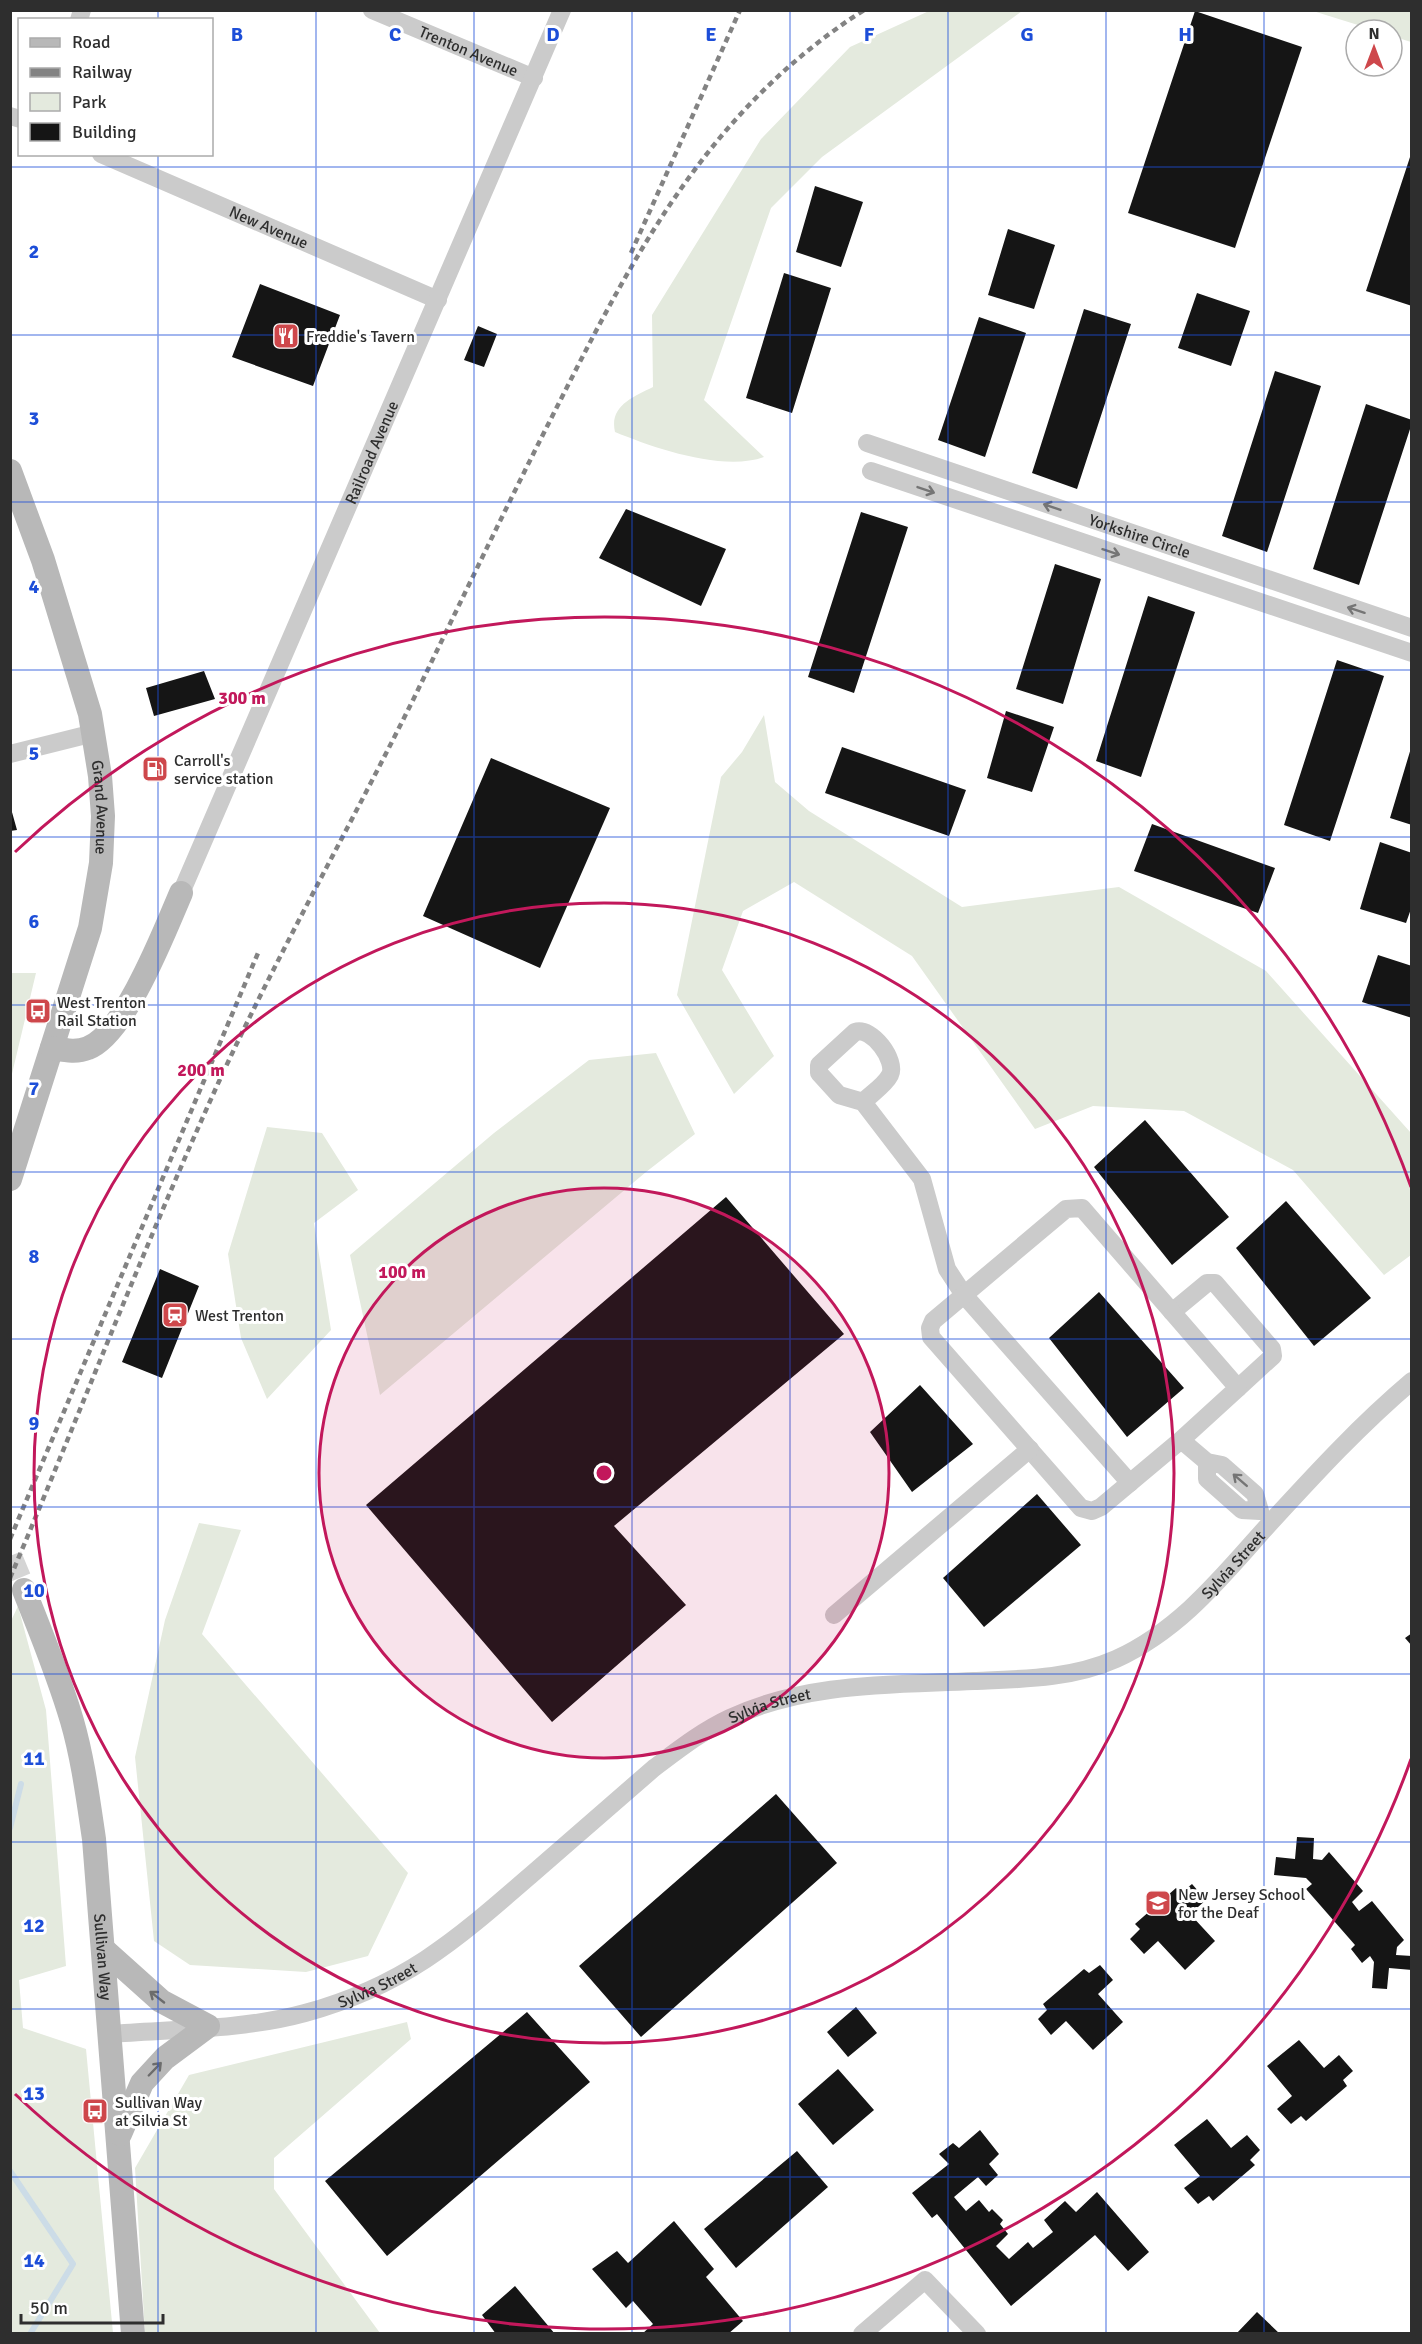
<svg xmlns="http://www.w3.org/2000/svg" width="1422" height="2344" font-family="Signika,sans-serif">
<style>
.green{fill:#e4eade}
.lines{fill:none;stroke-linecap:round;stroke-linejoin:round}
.stream{stroke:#ccdce7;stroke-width:6}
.building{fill:#151515}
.secondary-tunnel{stroke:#d5d5d5;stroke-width:24;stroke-dasharray:24 12;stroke-linecap:butt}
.minor{stroke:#cbcbcb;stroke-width:18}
.secondary{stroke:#b8b8b8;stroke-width:24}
.rail{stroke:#838383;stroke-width:4.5;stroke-dasharray:6 4.5;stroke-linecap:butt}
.oneway{stroke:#757575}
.oneway2{stroke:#6c6c6c}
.grid{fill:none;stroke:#1d4ed8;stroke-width:1.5;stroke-opacity:0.55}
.ring{fill:none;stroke:#c2185b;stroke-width:3}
.labels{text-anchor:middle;stroke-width:6;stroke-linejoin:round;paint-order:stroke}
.street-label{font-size:16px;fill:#2e2e2e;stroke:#fff}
.poi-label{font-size:16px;fill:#2e2e2e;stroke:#fff;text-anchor:start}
.grid-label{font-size:20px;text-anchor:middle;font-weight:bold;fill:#1d4ed8;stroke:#fff;stroke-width:6;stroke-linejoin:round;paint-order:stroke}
.centre{fill:#c2185b;stroke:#fff;stroke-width:3}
.ring-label{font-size:18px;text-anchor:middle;font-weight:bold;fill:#c2185b;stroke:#fff;stroke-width:6;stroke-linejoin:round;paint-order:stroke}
</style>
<rect width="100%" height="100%" fill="#fff"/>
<path class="green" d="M 929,11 L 1022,11 L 822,157 L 771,208 L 704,400 L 764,457 C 723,472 654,448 615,432 C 609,406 633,397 653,387 L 652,315 L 761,139 L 850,47 Z
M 1313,11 L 1411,11 L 1411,42 L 1392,36 L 1392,30 L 1374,30 Z
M 764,715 L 775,782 L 809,811 L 962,907 L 1119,887 L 1266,971 L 1411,1133 L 1411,1255 L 1384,1275 L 1293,1170 L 1184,1111 L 1093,1106 L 1035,1129 L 912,956 L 794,882 L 743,911 L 722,970 L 774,1056 L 734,1094 L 677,995 L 721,777 L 742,752 Z
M 11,973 L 36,973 L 11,1078 L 10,973 Z
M 656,1053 L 695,1134 L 646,1172 L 380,1395 L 350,1255 L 494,1133 L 589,1060 Z
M 267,1127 L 322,1133 L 358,1190 L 314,1223 L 331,1330 L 267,1399 L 241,1338 L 228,1254 Z
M 199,1523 L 241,1530 L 202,1634 L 408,1873 L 368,1956 L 306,1972 L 190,1965 L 154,1941 L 135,1757 L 165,1620 Z
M 18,1606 L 46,1710 L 66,1966 L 19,1980 L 23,2028 L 86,2049 L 113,2333 L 11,2334 L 10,1623 Z
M 407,2022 L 411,2039 L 274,2158 L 274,2189 L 380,2333 L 145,2333 L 135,2168 L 189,2075 Z"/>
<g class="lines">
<path class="stream" d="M 10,1828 L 21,1784
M 10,2171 L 73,2264 L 30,2334"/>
</g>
<path class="building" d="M 1195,11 L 1302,47 L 1235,248 L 1128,213 Z
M 1411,154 L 1412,154 L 1412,306 L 1366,291 Z
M 815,186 L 863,202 L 841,267 L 796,252 Z
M 1008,229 L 1055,245 L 1034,309 L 988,295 Z
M 784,273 L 831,288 L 792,413 L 746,398 Z
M 260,284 L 340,315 L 313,386 L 232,357 Z
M 1197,293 L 1250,311 L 1231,366 L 1178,348 Z
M 1084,309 L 1131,324 L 1077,489 L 1032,473 Z
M 979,317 L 1026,333 L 985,457 L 938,440 Z
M 478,326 L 497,334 L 484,367 L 464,360 Z
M 1275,371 L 1321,386 L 1267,552 L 1222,536 Z
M 1366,404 L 1412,420 L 1412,423 L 1359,585 L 1313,569 Z
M 626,509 L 726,549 L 701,606 L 599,558 Z
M 861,512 L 908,527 L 854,693 L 808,677 Z
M 1055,564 L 1101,579 L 1063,704 L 1016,689 Z
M 1148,596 L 1195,612 L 1141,777 L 1096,761 Z
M 1337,660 L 1384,676 L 1330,841 L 1284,825 Z
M 204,671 L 215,699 L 154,716 L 146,688 Z
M 1006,711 L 1054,727 L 1032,792 L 987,778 Z
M 842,747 L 966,790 L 949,836 L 825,793 Z
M 1411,748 L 1412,748 L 1412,825 L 1390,818 Z
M 491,758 L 610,808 L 540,968 L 423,916 Z
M 10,805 L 17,830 L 10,831 Z
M 1152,824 L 1275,868 L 1258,913 L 1134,871 Z
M 1380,842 L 1412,853 L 1412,906 L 1406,923 L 1360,909 Z
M 1378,955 L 1412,966 L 1412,1018 L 1362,1002 Z
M 1145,1120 L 1229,1217 L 1172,1265 L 1094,1167 Z
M 726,1197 L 844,1334 L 614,1526 L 686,1605 L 552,1722 L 366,1505 Z
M 1286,1201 L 1371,1298 L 1314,1346 L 1236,1248 Z
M 160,1269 L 199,1286 L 162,1378 L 122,1362 Z
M 1099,1292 L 1184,1388 L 1127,1437 L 1049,1338 Z
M 920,1385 L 973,1444 L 912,1492 L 870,1432 Z
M 1037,1494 L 1081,1545 L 984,1627 L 943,1578 Z
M 1412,1633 L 1412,1646 L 1405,1638 Z
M 776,1794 L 837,1863 L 641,2037 L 579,1966 Z
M 1297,1837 L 1314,1838 L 1313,1859 L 1322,1860 L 1329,1852 L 1363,1891 L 1352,1902 L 1359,1911 L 1372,1901 L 1404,1940 L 1397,1947 L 1396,1955 L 1412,1956 L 1412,1970 L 1389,1968 L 1387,1989 L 1372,1988 L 1374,1962 L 1370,1956 L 1362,1963 L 1351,1949 L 1355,1945 L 1306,1889 L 1312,1884 L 1306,1878 L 1274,1875 L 1276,1857 L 1295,1859 Z
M 1192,1884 L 1206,1900 L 1190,1914 L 1215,1941 L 1185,1970 L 1158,1941 L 1144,1954 L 1130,1939 L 1140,1929 L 1135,1924 L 1176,1888 L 1181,1893 Z
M 1100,1965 L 1113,1980 L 1098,1994 L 1123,2022 L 1093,2050 L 1066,2021 L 1051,2035 L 1038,2019 L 1047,2010 L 1043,2004 L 1084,1969 L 1089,1973 Z
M 856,2007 L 877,2033 L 848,2057 L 827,2032 Z
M 527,2012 L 590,2082 L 387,2256 L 325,2181 Z
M 1299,2040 L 1324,2068 L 1339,2055 L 1353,2071 L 1343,2080 L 1347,2086 L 1306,2121 L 1301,2116 L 1291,2124 L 1277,2109 L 1292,2096 L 1267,2066 Z
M 838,2069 L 874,2110 L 833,2145 L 798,2104 Z
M 1207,2119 L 1231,2148 L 1247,2135 L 1260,2150 L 1250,2160 L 1255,2165 L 1213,2201 L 1209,2196 L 1198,2204 L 1184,2188 L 1200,2176 L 1174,2145 Z
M 980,2130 L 999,2154 L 989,2164 L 998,2175 L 986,2186 L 978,2177 L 954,2197 L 966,2211 L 979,2200 L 989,2212 L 992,2209 L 1003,2220 L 1000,2224 L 1008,2234 L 996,2246 L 1009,2259 L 1028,2242 L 1033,2248 L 1053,2232 L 1044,2220 L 1065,2201 L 1076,2212 L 1097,2192 L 1149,2252 L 1128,2271 L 1095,2235 L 1011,2306 L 937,2214 L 932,2218 L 912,2193 L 949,2164 L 939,2154 L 953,2143 L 959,2148 Z
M 797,2151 L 828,2187 L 736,2268 L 704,2229 Z
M 674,2221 L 714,2269 L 706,2277 L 743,2321 L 728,2334 L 642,2334 L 653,2324 L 633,2301 L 626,2308 L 592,2269 L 617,2251 L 628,2263 Z
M 515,2286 L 555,2334 L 496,2334 L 482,2315 Z
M 1257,2312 L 1280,2334 L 1236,2334 Z"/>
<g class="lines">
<path class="secondary-tunnel" d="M 10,1556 L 24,1590"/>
<g class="minor">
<path id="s1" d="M 372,10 L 534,78"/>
<path d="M 79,20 L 82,10"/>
<path d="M 10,116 L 20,119"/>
<path id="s2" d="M 101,154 L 438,300"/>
<path id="s3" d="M 867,443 L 1412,628"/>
<path d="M 871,471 L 1412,653"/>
<path d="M 10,754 L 94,733"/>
<path id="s4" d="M 181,893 L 562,10"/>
<path d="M 863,1102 C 871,1094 885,1085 890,1075 C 897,1061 872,1026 855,1032 L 819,1065 L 819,1073 L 839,1095 L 863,1102 L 922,1179 L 947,1269 L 964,1295 L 1130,1483"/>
<path d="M 1172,1312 L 1207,1283 L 1215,1283 L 1272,1349 L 1273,1356 L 1238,1388"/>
<path d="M 1181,1440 L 1238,1388 L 1082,1208 L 1066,1209 L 933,1321 L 930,1328 L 931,1337 L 1081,1508 L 1092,1511 L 1101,1507 L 1181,1440 L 1207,1462 L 1222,1465 L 1255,1494 L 1260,1511 L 1242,1510 L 1207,1479 L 1207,1462"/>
<path d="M 834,1615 L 1030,1449"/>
<path id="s5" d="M 110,2034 C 174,2029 243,2030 305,2013 C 404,1986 455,1941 531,1875 C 572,1839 613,1804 654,1768 C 678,1750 702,1731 730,1718 C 807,1682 891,1685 974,1681 C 1022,1679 1071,1679 1116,1659 C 1182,1629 1224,1574 1271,1522 C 1316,1473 1361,1424 1412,1381"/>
<path d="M 862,2334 L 925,2280 L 977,2334"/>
</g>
<g class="secondary">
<path id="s6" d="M 10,471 L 43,560 L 90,714 L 100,776 L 103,816 L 101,863 L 90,928 L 10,1179"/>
<path d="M 52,1048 C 64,1050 76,1053 88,1048 C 125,1034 165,930 181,893"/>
<path id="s7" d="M 24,1590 C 41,1633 59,1676 72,1721 C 83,1759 88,1799 94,1839 L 133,2334"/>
<path d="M 103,1949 L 161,2001 L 208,2026 L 165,2058 L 142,2083 L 120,2134"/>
</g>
<path class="rail" d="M 631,253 L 740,10
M 10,1539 L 258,953
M 10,1578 C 81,1411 146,1241 221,1077 C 281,948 351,825 414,698 C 463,597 511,497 562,397 C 640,243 713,107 864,10"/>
</g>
<defs><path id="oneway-shaft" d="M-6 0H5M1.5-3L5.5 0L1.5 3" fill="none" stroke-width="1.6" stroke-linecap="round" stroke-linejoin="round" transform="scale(1.5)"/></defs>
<g class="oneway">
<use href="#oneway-shaft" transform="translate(926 490) rotate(19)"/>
<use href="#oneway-shaft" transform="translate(1052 507) rotate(-161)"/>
<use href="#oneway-shaft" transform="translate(1111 552) rotate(18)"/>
<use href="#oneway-shaft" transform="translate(1356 610) rotate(-162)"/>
<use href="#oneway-shaft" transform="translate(1240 1480) rotate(-139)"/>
</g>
<g class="oneway2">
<use href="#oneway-shaft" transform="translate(157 1997) rotate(-142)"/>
<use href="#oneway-shaft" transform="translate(155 2069) rotate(-46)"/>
</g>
<path class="grid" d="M 158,10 L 158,20M 316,10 L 316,2334M 474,10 L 474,2334M 632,10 L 632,2334M 790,10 L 790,2334M 948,10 L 948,2334M 1106,10 L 1106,2334M 1264,10 L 1264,2334M 158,154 L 158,2334M 10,167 L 1412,167M 10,335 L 1412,335M 10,502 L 1412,502M 10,670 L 1412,670M 10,837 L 1412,837M 10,1005 L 1412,1005M 10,1172 L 1412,1172M 10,1339 L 1412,1339M 10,1507 L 1412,1507M 10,1674 L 1412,1674M 10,1842 L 1412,1842M 10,2009 L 1412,2009M 10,2177 L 1412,2177"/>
<circle cx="604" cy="1473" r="285" fill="#c2185b" fill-opacity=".12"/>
<g class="ring">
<circle cx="604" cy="1473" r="285"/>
<circle cx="604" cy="1473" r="570"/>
<path d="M1411 1759A856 856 0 0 1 15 2094M15 852A856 856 0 0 1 1411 1187"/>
</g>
<defs>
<g id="restaurant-square" transform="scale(1.35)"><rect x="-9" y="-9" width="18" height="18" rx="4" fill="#ce474b" stroke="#fff"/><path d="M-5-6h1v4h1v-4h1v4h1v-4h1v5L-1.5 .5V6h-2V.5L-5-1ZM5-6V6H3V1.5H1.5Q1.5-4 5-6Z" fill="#fff"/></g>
<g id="fuel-square" transform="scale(1.35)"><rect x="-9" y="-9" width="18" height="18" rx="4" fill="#ce474b" stroke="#fff"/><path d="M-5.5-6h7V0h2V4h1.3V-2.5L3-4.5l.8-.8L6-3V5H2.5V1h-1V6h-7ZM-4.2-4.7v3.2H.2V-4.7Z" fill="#fff"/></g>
<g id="bus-square" transform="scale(1.35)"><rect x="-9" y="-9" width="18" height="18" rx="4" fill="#ce474b" stroke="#fff"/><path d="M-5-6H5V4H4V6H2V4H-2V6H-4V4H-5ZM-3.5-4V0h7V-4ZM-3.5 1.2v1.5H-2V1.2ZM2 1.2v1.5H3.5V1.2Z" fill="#fff"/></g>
<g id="station-square" transform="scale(1.35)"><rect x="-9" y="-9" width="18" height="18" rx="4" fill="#ce474b" stroke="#fff"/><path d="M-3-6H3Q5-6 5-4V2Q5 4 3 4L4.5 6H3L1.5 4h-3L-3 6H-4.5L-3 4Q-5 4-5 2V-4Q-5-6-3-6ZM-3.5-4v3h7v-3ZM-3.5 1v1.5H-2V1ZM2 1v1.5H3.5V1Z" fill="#fff"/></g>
<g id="school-square" transform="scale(1.35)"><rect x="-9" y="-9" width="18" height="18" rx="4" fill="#ce474b" stroke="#fff"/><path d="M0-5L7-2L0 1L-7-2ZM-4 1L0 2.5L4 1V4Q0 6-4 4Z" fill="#fff"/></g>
</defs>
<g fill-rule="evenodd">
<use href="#restaurant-square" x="286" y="336"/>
<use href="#fuel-square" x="155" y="769"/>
<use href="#bus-square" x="38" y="1011"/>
<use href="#station-square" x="175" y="1315"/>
<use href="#school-square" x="1158" y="1903"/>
<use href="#bus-square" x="95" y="2111"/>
</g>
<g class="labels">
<g class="street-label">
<text dy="6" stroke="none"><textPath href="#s1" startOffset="105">Trenton Avenue</textPath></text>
<text dy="6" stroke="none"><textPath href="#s2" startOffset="183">New Avenue</textPath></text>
<text dy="6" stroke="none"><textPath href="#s4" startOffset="480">Railroad Avenue</textPath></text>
<text dy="6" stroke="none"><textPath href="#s3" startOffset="288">Yorkshire Circle</textPath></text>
<text dy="6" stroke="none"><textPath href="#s6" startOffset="350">Grand Avenue</textPath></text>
<text dy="6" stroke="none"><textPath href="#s5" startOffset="1263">Sylvia Street</textPath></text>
<text dy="6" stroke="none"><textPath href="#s5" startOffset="760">Sylvia Street</textPath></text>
<text dy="6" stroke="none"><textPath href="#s7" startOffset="378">Sullivan Way</textPath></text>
<text dy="6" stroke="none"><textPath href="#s5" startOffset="274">Sylvia Street</textPath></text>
</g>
<g class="poi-label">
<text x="306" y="342">Freddie's Tavern</text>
<text x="174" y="766">Carroll's<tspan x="174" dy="18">service station</tspan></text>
<text x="57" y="1008">West Trenton<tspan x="57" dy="18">Rail Station</tspan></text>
<text x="195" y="1321">West Trenton</text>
<text x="1178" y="1900">New Jersey School<tspan x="1178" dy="18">for the Deaf</tspan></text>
<text x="115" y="2108">Sullivan Way<tspan x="115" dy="18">at Silvia St</tspan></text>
</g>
</g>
<g class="grid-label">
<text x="237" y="41">B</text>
<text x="395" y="41">C</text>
<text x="553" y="41">D</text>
<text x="711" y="41">E</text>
<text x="869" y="41">F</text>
<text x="1027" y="41">G</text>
<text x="1185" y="41">H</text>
<text x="34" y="258">2</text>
<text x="34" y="425">3</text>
<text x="34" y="593">4</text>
<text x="34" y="760">5</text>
<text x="34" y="928">6</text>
<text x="34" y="1095">7</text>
<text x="34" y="1263">8</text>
<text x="34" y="1430">9</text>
<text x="34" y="1597">10</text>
<text x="34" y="1765">11</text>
<text x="34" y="1932">12</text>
<text x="34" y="2100">13</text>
<text x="34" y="2267">14</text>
</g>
<circle cx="604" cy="1473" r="9" class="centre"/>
<g class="ring-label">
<text x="242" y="704">300 m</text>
<text x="201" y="1076">200 m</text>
<text x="402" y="1278">100 m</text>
</g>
<rect width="1422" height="2344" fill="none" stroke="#2e2e2e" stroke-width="24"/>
<rect x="18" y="18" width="195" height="138" fill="#ffffff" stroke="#ababab" stroke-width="1.5"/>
<rect x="30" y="38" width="30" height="9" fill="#b8b8b8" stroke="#ababab" stroke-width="1.5"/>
<text x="72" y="48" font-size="18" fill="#2e2e2e">Road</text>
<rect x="30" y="68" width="30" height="9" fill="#838383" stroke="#ababab" stroke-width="1.5"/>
<text x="72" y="78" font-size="18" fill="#2e2e2e">Railway</text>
<rect x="30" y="93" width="30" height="18" fill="#e4eade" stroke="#ababab" stroke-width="1.5"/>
<text x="72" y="108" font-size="18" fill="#2e2e2e">Park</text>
<rect x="30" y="123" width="30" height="18" fill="#151515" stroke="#ababab" stroke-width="1.5"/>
<text x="72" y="138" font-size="18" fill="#2e2e2e">Building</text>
<g transform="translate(1374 48)"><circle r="28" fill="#ffffff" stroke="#ababab" stroke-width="1.5"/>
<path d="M0-4.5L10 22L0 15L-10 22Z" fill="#ce474b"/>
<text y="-9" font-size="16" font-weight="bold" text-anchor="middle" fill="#2e2e2e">N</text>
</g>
<path d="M21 2314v9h142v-9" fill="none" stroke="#2e2e2e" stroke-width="3"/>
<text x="30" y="2314" font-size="18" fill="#2e2e2e" stroke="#ffffff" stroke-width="4.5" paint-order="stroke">50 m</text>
</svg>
